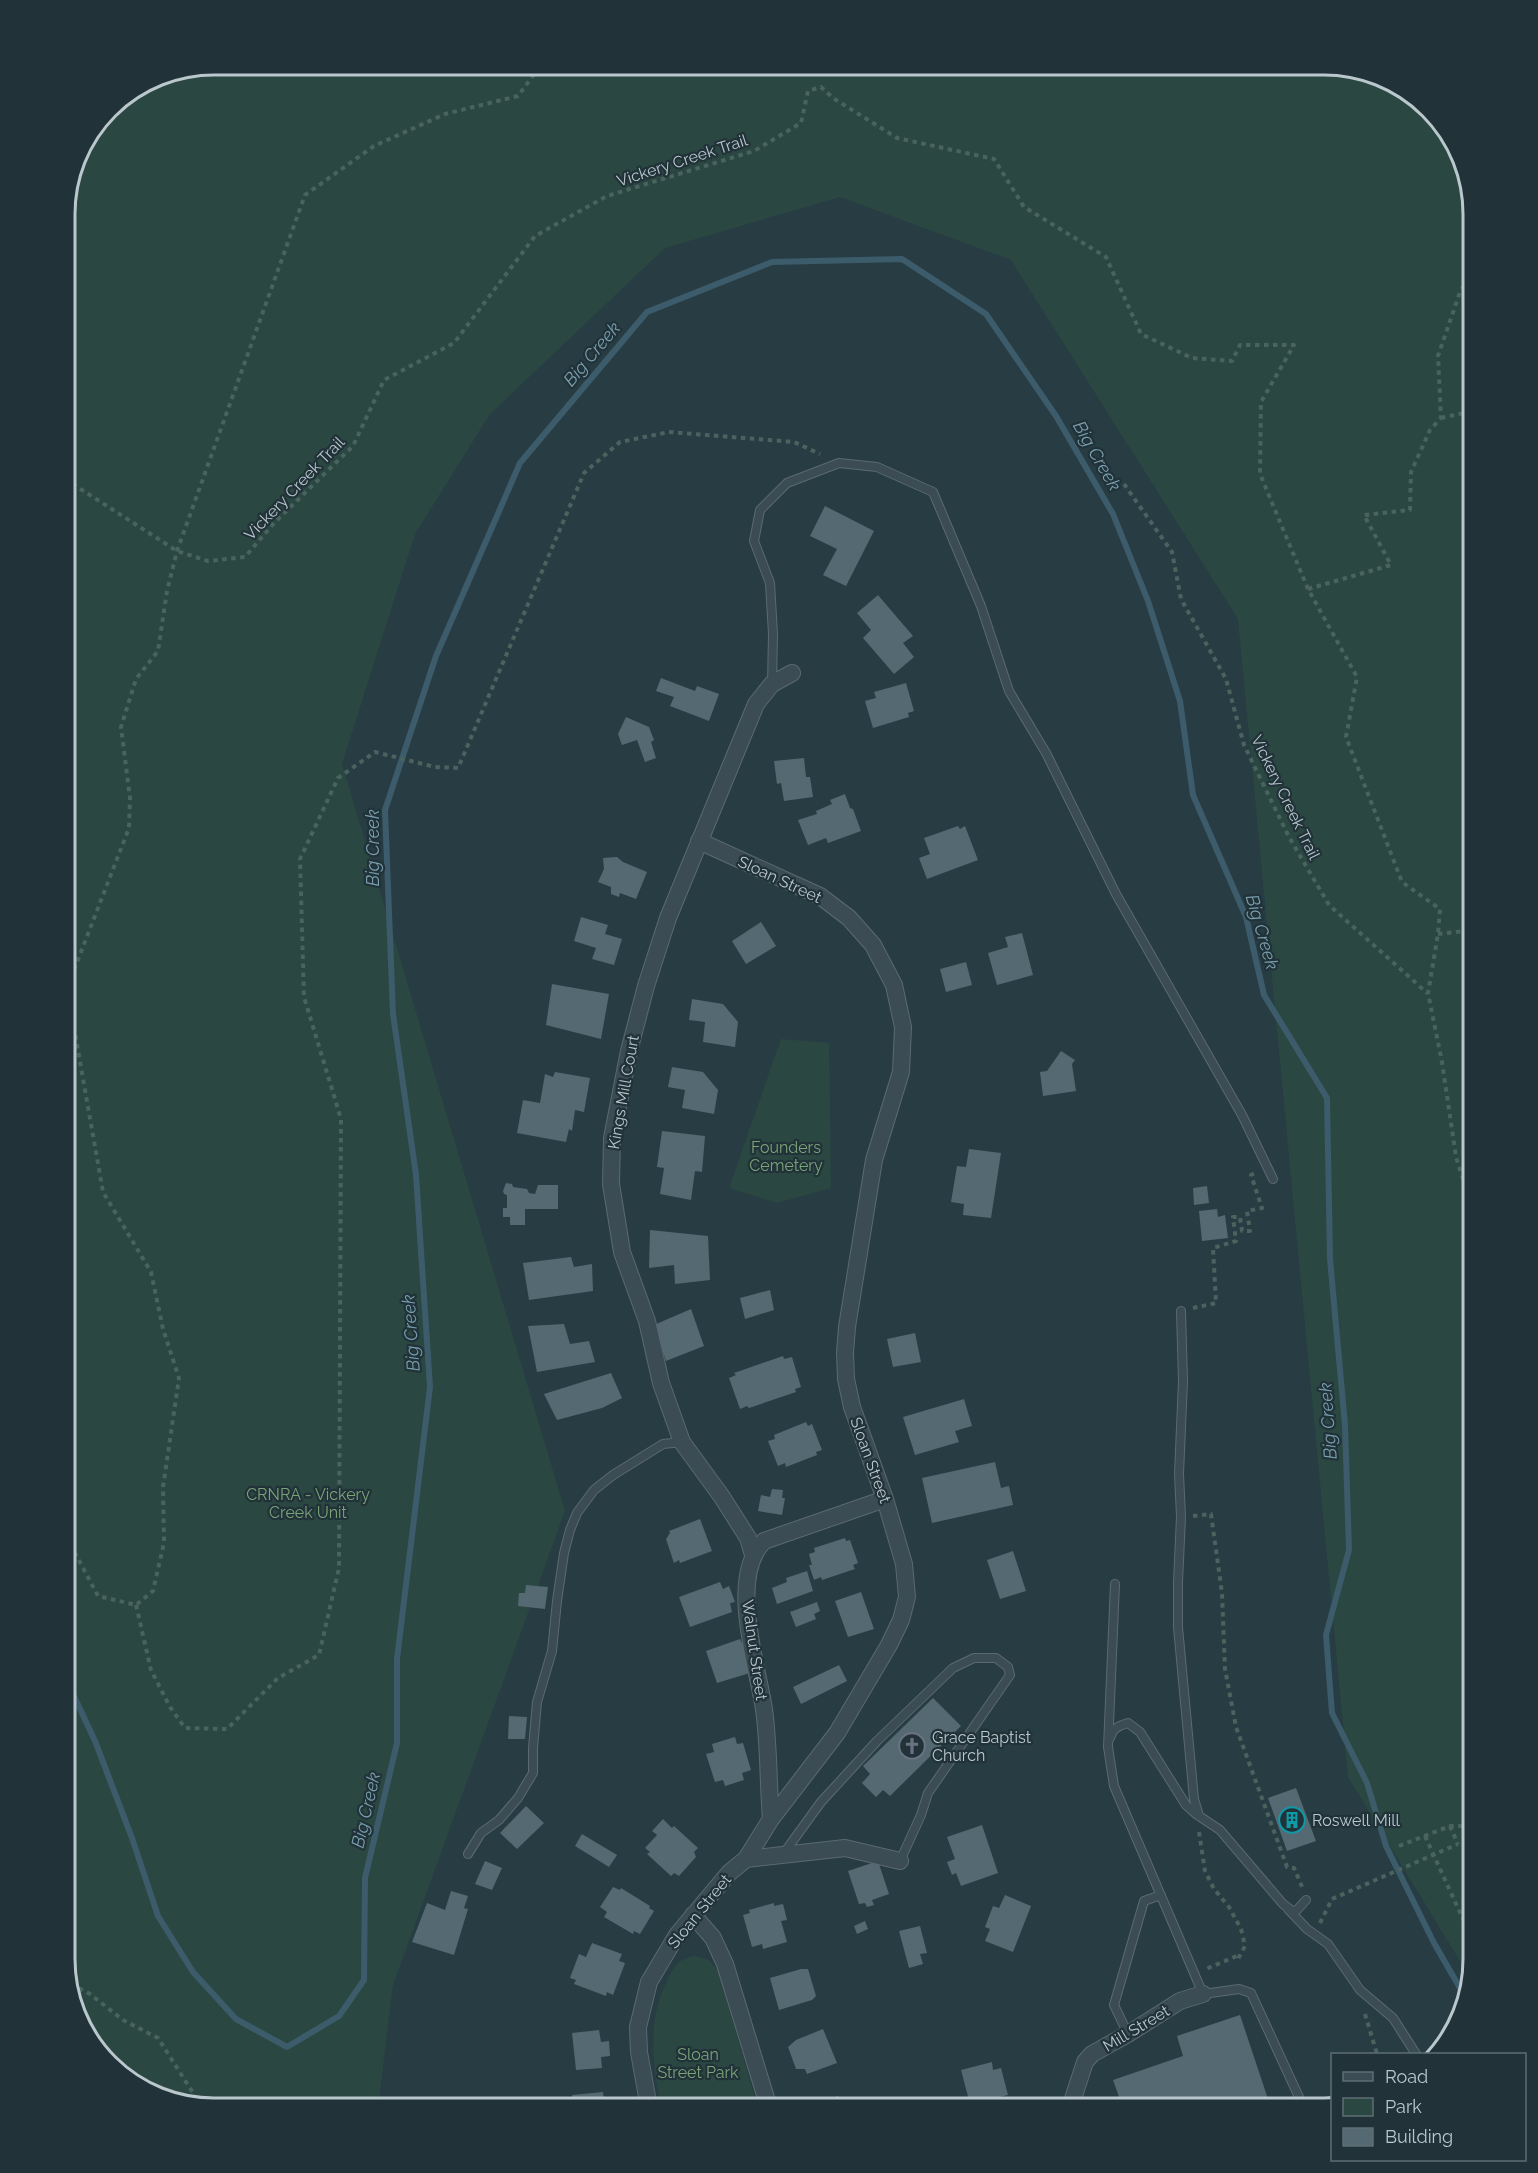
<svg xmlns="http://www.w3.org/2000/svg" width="1538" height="2173" font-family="Raleway,sans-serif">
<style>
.green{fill:#2b4742}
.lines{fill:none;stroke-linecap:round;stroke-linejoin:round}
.stream{stroke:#3c5c6b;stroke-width:6}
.building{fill:#546971}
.lane-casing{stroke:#5b6a71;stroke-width:10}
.street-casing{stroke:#5b6a71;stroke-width:18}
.path{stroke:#4a635f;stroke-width:4;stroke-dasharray:4.5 4.5;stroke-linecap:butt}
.lane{stroke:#3c4c54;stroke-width:8}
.street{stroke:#3c4c54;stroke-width:16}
.path-bridge{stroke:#4a635f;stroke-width:4;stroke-dasharray:4.5 4.5;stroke-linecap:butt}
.labels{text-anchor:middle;stroke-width:4.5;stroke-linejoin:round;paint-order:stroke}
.street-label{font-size:16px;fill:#bac7cd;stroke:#213239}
.park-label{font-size:16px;fill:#7aa378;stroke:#213239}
.poi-label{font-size:16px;fill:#bac7cd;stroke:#213239;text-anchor:start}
.water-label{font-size:18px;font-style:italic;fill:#7aa0b0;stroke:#213239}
.rim{fill:none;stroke:#bac7cd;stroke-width:3}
</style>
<rect width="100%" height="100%" fill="#283c44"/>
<path class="green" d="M 214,65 L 1334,65 L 1399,85 L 1453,139 L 1473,214 L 1473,1960 L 1469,1976 L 1348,1777 L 1238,619 L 1011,260 L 840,197 L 665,248 L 490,414 L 415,534 L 342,764 L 565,1511 L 393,1985 L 378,2108 L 204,2108 L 139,2088 L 85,2034 L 65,1959 L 65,204 L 80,147 L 115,102 L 157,76 Z
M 781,1039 L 829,1043 L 831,1188 L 777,1203 L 729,1188 Z
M 694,1956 L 709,1960 L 718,1971 L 758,2108 L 661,2108 C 653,2064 646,2021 668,1979 C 675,1964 678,1960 694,1956 Z"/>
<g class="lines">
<path class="stream" d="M 65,1677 L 95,1741 L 132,1838 L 158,1916 L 193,1972 L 236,2019 L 287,2047 L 339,2016 L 364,1980 L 365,1878 L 397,1743 L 397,1659 L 430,1387 L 416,1175 L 393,1014 L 385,810 L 436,656 L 520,463 L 647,312 L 772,262 L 902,259 L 986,314 L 1056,416 L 1113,514 L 1148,601 L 1180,701 L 1193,795 L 1246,917 L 1264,995 L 1327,1098 L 1330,1259 L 1345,1425 L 1349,1550 L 1326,1635 L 1332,1713 L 1367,1783 L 1386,1846 L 1434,1943 L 1464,1995"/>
</g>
<path class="building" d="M 825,506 L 874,531 L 846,586 L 823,575 L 837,549 L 810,536 Z
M 878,595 L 913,636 L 903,643 L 914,657 L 894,674 L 863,638 L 871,630 L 857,613 Z
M 661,678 L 695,691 L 697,686 L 719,694 L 709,721 L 670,706 L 674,697 L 656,691 Z
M 906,683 L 914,711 L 908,713 L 909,717 L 873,728 L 865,701 L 876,698 L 874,692 Z
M 626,717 L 649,727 L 654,740 L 651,742 L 656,758 L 645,762 L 637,740 L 622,745 L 618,734 Z
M 804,758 L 806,777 L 810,777 L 813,797 L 784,801 L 781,783 L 777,784 L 774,761 Z
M 845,794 L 850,808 L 853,809 L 861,831 L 828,843 L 826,838 L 808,845 L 798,820 L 817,814 L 816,811 L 832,804 L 830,800 Z
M 958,826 L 960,829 L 965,826 L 978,860 L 927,879 L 919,858 L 930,854 L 924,838 Z
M 617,857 L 623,862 L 647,872 L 636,899 L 620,893 L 619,897 L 611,894 L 611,887 L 598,882 L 604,869 L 603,858 Z
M 581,917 L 608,925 L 605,934 L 622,939 L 614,965 L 592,959 L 596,948 L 574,941 Z
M 761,922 L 776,946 L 746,964 L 732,941 Z
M 1022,933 L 1033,975 L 997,985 L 988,953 L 1008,947 L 1005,937 Z
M 966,962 L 972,985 L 946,992 L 940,969 Z
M 552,984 L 609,994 L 601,1039 L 546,1025 Z
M 692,999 L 723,1004 L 738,1022 L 735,1047 L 703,1042 L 705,1022 L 689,1020 Z
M 1061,1051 L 1075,1060 L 1072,1064 L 1076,1091 L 1043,1096 L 1040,1072 L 1047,1071 Z
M 672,1067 L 703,1072 L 718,1090 L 714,1114 L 682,1108 L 685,1090 L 668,1087 Z
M 555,1072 L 590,1078 L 584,1112 L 575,1110 L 572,1131 L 569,1129 L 566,1142 L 517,1133 L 523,1100 L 540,1103 L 545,1074 L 553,1077 Z
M 662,1131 L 705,1136 L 702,1172 L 695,1171 L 691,1200 L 660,1194 L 664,1168 L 657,1167 Z
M 969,1149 L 1001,1153 L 991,1218 L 963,1215 L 964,1204 L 951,1202 L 957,1166 L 966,1167 Z
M 506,1183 L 512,1184 L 513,1187 L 527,1189 L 529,1193 L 535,1194 L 538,1185 L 558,1185 L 558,1209 L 525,1209 L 525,1225 L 510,1225 L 510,1217 L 503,1217 L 503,1208 L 507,1208 L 507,1195 L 504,1194 L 503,1191 Z
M 1207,1186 L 1209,1203 L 1194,1205 L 1193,1188 Z
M 1217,1209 L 1218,1217 L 1225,1215 L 1228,1238 L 1202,1241 L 1199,1211 Z
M 650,1230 L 708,1236 L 710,1280 L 675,1284 L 674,1265 L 649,1268 Z
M 571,1257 L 574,1267 L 592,1264 L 593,1291 L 529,1300 L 523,1263 Z
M 770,1290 L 774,1310 L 745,1319 L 740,1298 Z
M 691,1309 L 704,1346 L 666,1361 L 654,1325 Z
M 564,1324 L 570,1344 L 589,1341 L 595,1362 L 537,1372 L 528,1326 Z
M 915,1333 L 921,1362 L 893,1367 L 887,1339 Z
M 783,1356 L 784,1359 L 792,1357 L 801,1387 L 795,1389 L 796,1392 L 749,1408 L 747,1406 L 740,1409 L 729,1378 L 736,1375 L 734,1373 Z
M 611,1373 L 622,1398 L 602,1408 L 557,1420 L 544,1394 Z
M 964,1399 L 972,1426 L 955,1431 L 959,1442 L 915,1455 L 903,1417 Z
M 806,1422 L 808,1426 L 812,1424 L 822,1450 L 816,1452 L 817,1455 L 786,1467 L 785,1463 L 778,1466 L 768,1441 L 775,1439 L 774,1435 Z
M 995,1462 L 1001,1488 L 1009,1486 L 1013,1505 L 932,1523 L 922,1478 Z
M 772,1489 L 783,1490 L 782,1498 L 785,1498 L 782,1515 L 758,1511 L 761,1495 L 770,1497 Z
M 700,1519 L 712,1551 L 680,1563 L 679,1560 L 674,1563 L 666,1539 L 670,1533 L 669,1531 Z
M 845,1538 L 846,1541 L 850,1540 L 858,1563 L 853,1565 L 855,1569 L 822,1580 L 821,1577 L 814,1580 L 809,1565 L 812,1565 L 809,1554 L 815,1552 L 814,1548 Z
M 1013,1551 L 1026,1591 L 1000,1599 L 987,1560 Z
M 807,1571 L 813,1591 L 777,1604 L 772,1588 L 787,1582 L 786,1578 Z
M 720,1582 L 723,1589 L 729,1586 L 735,1602 L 730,1603 L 732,1612 L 690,1627 L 679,1597 Z
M 526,1585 L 548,1587 L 545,1609 L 518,1606 L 519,1593 L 525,1593 Z
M 861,1592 L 874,1629 L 848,1637 L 835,1601 Z
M 817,1602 L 820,1611 L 814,1614 L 816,1619 L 796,1627 L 790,1612 Z
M 740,1639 L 742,1643 L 748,1641 L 753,1672 L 717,1683 L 706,1651 Z
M 839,1665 L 847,1681 L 801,1704 L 793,1687 Z
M 933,1698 L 961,1726 L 890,1796 L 883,1790 L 876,1797 L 862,1783 L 870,1774 L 863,1766 Z
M 509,1716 L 527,1717 L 525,1739 L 508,1739 Z
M 735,1737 L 737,1744 L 743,1743 L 751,1770 L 742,1773 L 744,1780 L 725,1786 L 723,1780 L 715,1782 L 706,1754 L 714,1752 L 712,1744 Z
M 1296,1788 L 1316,1841 L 1287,1851 L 1268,1798 Z
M 526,1806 L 544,1823 L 517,1849 L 500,1833 Z
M 663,1819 L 672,1828 L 674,1826 L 698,1848 L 694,1852 L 696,1857 L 679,1876 L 674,1873 L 671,1876 L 647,1854 L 650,1852 L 645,1848 L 657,1835 L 652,1831 Z
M 982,1825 L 998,1873 L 961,1886 L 956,1873 L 952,1875 L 947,1862 L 955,1859 L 947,1837 Z
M 582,1834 L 617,1855 L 609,1867 L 575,1846 Z
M 485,1861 L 502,1868 L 492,1890 L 475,1884 Z
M 878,1861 L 889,1894 L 872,1900 L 874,1905 L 867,1907 L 865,1903 L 859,1904 L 848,1871 Z
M 613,1887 L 620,1890 L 621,1888 L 650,1906 L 649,1908 L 654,1911 L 640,1934 L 634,1931 L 633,1934 L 604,1917 L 607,1912 L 600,1907 Z
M 451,1891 L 468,1896 L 464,1908 L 468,1909 L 454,1955 L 412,1942 L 427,1903 L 445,1910 Z
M 1005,1895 L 1031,1906 L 1013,1952 L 985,1941 L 990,1929 L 985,1927 L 993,1906 L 999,1908 Z
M 774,1903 L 774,1906 L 783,1904 L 787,1920 L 781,1921 L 787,1942 L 763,1949 L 762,1944 L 752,1947 L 743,1915 L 750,1913 L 749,1910 Z
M 865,1921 L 868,1929 L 857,1934 L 854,1926 Z
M 920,1926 L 927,1953 L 920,1954 L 923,1964 L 909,1968 L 899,1931 Z
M 592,1943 L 622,1954 L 619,1961 L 625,1963 L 613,1995 L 607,1992 L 606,1996 L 574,1984 L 576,1980 L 570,1978 L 579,1954 L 586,1957 Z
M 801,1969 L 808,1969 L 816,1996 L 812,2000 L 779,2010 L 770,1978 Z
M 1240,2015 L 1271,2108 L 1123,2108 L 1113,2080 L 1183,2056 L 1177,2036 Z
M 823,2029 L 837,2063 L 807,2074 L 805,2069 L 796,2069 L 788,2047 L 796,2040 Z
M 599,2030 L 601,2042 L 609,2041 L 610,2056 L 601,2057 L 602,2068 L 576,2070 L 572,2033 Z
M 992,2062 L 993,2070 L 1001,2068 L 1008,2095 L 970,2104 L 961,2070 Z
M 603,2092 L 604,2101 L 609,2101 L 609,2108 L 564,2108 L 564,2105 L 573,2105 L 572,2095 Z
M 838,2096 L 842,2108 L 810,2108 L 809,2106 Z"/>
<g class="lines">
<g class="lane-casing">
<path id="lane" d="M 772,684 L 773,634 L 770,583 L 754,541 L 760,510 L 787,483 L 839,463 L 877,467 L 933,492 L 981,606 L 1009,691 L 1046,753 L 1116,894 L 1242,1115 L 1273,1179
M 1181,1311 L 1183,1381 L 1179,1474 L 1181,1517 L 1178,1582 L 1178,1627 L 1194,1799 L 1199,1816
M 1115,1584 L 1108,1747 L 1114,1786 L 1203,1994 L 1239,1989 L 1251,1993 L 1304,2108
M 1110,1738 C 1113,1728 1118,1726 1128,1723 L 1140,1732 L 1186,1805 L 1196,1814 L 1220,1830 L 1283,1904 L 1292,1911 L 1297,1910 L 1306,1900
M 784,1853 L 821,1802 L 877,1741 L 953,1668 L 974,1658 L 996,1658 L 1008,1667 L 1010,1675 L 928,1793 L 921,1815 L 900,1861
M 468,1854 L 481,1833 L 499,1820 L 518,1798 L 533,1773 L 533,1748 L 537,1702 L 552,1651 L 557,1601 L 564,1553 L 570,1530 L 577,1513 L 594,1490 L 613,1475 L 663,1444 L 682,1442
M 1288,1909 L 1307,1929 L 1328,1944 L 1360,1990 L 1393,2018 L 1416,2054
M 1128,2034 L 1114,2005 L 1144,1901 L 1161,1895"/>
</g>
<g class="street-casing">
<path id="street" d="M 753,1555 L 748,1538 L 722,1497 L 682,1442 L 661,1383 L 647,1321 L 622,1252 L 611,1184 L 612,1138 L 629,1051 L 646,986 L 668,918 L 756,704 L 772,684 L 792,673
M 771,1819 C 768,1783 769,1745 764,1709 C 757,1664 728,1577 764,1541 L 885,1499
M 746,1859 L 845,1848 L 900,1861
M 693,1915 L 713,1938 L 725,1964 L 769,2108
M 649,2108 L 639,2052 L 638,2027 L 649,1982 L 677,1935 L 729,1873 L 746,1859 L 771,1819 L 837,1733 L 889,1645 L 901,1620 L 907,1597 L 904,1564 L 885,1499 L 852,1407 L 846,1379 L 845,1353 L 847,1327 L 874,1160 L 901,1072 L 903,1027 L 894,985 L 873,945 L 849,918 L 820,896 L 699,841
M 1070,2108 L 1085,2062 L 1092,2054 L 1128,2034 L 1180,2001 L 1203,1994"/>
</g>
<path class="path" d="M 1441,418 L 1473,411
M 65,479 L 177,551 L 208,561 L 245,557 L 274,523 L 353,446 L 384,380 L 454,343 L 535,236 L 607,196 L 754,151 L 801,123 L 808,91 L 821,87 L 833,98 L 897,138 L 994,159 L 1024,207 L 1106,257 L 1141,334 L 1192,358 L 1232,361 L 1240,345 L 1294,345 L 1261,402 L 1260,474 L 1308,589 L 1357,677 L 1346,737 L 1402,882 L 1440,909 L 1438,934 L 1428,993 L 1442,1062 L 1456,1157 L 1473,1211
M 1124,484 L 1172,552 L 1181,599 L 1226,679 L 1244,745 L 1289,837 L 1329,905 L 1427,993
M 1308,589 L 1391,565 L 1364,515 L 1410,510 L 1411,472 L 1430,430 L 1441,418 L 1438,356 L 1460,292 L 1473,270
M 1438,934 L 1473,930
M 1193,1308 L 1216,1303 L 1213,1248 L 1236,1241 L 1233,1217 L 1240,1217 L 1242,1231 L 1250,1231 L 1247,1211 L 1262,1208 L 1251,1175 L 1257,1172
M 65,1461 L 67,1448 L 65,1442
M 1193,1516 L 1211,1514 L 1222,1593 L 1225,1669 L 1236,1727 L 1287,1867 L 1294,1868 L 1303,1889
M 65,1518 L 68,1540 L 98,1596 L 136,1605 L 153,1591 L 164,1543 L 163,1487 L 179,1378 L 163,1329 L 151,1272 L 103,1192 L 67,988 L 129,828 L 130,798 L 121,727 L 136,679 L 158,651 L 167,591 L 177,551 L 305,195 L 374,146 L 445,114 L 518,96 L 541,65
M 136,1605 L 151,1670 L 170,1707 L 185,1728 L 227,1729 L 278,1678 L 319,1655 L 339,1568 L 341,1119 L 304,997 L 300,859 L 338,778 L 375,752 L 435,767 L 458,768 L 584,473 L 620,442 L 669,432 L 794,442 L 820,454
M 1473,1621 C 1461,1577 1467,1527 1473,1482
M 1450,1826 L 1458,1844
M 1199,1832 L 1205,1871 L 1214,1889 L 1229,1907 L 1241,1929 L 1245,1946 L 1238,1959 L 1237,1956 L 1206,1969
M 1425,1836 L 1473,1941
M 1399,1846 L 1450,1826 L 1473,1826
M 1320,1923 L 1332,1899
M 71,1984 L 90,1994 L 123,2020 L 158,2038 L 202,2107
M 1365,2014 L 1377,2054"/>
<use href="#lane" class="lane"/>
<use href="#street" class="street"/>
<path class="path-bridge" d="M 1332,1899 L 1458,1844"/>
</g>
<defs>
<g id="church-ring" transform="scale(1.35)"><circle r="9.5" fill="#213239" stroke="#6b7280" stroke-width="1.5"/><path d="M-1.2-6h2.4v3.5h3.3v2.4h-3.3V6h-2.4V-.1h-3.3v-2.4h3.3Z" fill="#6b7280"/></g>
<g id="building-ring" transform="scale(1.35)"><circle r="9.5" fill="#213239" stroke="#0f9aa8" stroke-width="1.5"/><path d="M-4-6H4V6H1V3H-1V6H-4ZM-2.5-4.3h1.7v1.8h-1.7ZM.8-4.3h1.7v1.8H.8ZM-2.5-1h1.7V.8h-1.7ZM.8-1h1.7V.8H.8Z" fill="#0f9aa8"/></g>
</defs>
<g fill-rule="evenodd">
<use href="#church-ring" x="912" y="1746"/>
<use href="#building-ring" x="1292" y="1820"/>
</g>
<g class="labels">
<g class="street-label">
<text transform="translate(682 160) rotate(-18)" y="6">Vickery Creek Trail</text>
<text transform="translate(294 488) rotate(-46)" y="6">Vickery Creek Trail</text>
<text transform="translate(1286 797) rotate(64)" y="6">Vickery Creek Trail</text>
<text transform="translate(780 879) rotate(25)" y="6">Sloan Street</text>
<text transform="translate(623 1092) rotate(-80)" y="6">Kings Mill Court</text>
<text transform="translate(871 1460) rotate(70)" y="6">Sloan Street</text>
<text transform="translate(755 1650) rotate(82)" y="6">Walnut Street</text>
<text transform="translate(699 1911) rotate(-51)" y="6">Sloan Street</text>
<text transform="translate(1136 2028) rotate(-31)" y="6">Mill Street</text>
</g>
<g class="park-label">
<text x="786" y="1153">Founders<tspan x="786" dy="18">Cemetery</tspan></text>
<text x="308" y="1500">CRNRA - Vickery<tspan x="308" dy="18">Creek Unit</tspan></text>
<text x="698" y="2060">Sloan<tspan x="698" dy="18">Street Park</tspan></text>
</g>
<g class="poi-label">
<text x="932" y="1743">Grace Baptist<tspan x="932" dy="18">Church</tspan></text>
<text x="1312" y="1826">Roswell Mill</text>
</g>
<g class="water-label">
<text transform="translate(592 354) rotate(-50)" y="6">Big Creek</text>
<text transform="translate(1097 456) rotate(60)" y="6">Big Creek</text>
<text transform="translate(373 848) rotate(-90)" y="6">Big Creek</text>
<text transform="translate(1262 932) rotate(74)" y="6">Big Creek</text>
<text transform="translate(411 1333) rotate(-94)" y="6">Big Creek</text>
<text transform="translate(1328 1421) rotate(-94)" y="6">Big Creek</text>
<text transform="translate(366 1810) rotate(-77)" y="6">Big Creek</text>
</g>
</g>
<path d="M0 0H1538V2173H0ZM214 75H1324A139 139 0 0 1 1463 214V1959A139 139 0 0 1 1324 2098H214A139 139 0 0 1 75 1959V214A139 139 0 0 1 214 75Z" fill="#213239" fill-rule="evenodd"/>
<path class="rim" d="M214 75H1324A139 139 0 0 1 1463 214V1959A139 139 0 0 1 1324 2098H214A139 139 0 0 1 75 1959V214A139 139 0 0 1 214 75Z"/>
<rect x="1331" y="2053" width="195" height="108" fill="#213239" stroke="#5e6e74" stroke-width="1.5"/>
<rect x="1343" y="2072" width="30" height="9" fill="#3c4c54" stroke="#5e6e74" stroke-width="1.5"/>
<text x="1385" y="2083" font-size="18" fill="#bac7cd">Road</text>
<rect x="1343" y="2098" width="30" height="18" fill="#2b4742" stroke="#5e6e74" stroke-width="1.5"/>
<text x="1385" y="2113" font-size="18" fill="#bac7cd">Park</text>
<rect x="1343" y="2128" width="30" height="18" fill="#546971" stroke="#5e6e74" stroke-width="1.5"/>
<text x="1385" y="2143" font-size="18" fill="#bac7cd">Building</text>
</svg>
